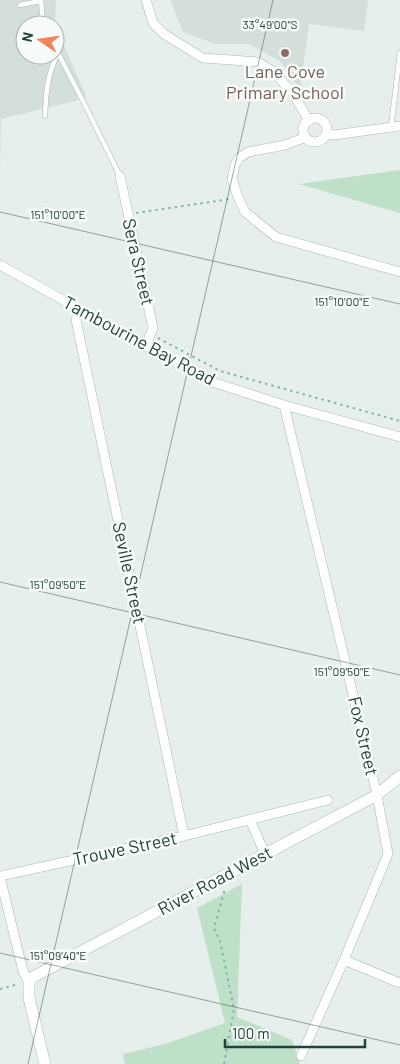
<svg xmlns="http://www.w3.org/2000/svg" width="400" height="1064" font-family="Barlow,sans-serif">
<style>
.built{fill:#d4dfda}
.green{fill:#bfe0c8}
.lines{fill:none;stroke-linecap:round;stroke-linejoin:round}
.lane-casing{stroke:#a8b8b2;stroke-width:5.5}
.street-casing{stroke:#a8b8b2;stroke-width:10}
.secondary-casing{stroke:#a4bbb3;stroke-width:12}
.path{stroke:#86b3a5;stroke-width:2;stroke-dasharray:2.5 4;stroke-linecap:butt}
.lane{stroke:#fff;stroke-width:4.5}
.street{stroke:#fff;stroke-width:9}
.secondary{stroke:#fff;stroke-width:11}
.ticks{fill:none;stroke:#24423a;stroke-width:1;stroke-opacity:0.45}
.education-dot{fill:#8d6e63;stroke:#f7fbf9;stroke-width:2}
.labels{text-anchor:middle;stroke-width:5;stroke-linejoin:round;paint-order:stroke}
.education-label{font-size:18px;fill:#785e54;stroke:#f7fbf9}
.street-label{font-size:18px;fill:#24423a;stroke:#f7fbf9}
.ticks-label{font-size:12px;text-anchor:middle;fill:#24423a;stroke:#f7fbf9;stroke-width:5;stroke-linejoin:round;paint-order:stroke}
</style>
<rect width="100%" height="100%" fill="#e6efeb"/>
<path class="built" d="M 0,0 L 56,0 L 55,25 L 25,25 L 25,55 L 55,55 L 55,25 L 86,96 L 75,101 L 1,119 L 0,171 Z
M 170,0 L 368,0 L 364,31 L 309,24 L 300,90 L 280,61 L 249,44 L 215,44 L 183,32 Z"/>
<path class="green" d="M 400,170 L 400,213 L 299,184 Z
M 242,884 L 237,1017 L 292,1040 L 300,1064 L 125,1064 L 123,1054 L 165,1044 L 225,1023 L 197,908 Z"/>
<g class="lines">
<g class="lane-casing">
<path id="lane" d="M 41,0 L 43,25
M 20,5 L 40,1
M 55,47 L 85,105 L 120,176
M 45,116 C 46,92 47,75 58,53
M 391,127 L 400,53"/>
</g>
<g class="street-casing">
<path id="street" d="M 146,0 L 153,23 L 164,34 L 203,58 L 258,62 L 274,72 L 294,95 L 309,121
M303 130a12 12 0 1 1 24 0a12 12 0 1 1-24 0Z
M 326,134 L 334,135 L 400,126
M 306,137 L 285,145 L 248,152 L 239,158 L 235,165 L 232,179 L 238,197 L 245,212 L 276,237 L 400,272
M 120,176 L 153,328 L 145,347
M 0,265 L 209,381 L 284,405 L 400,437
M 79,310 L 76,320 L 184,836
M 284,405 L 377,795 L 388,854 L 344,960 L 301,1056
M 250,820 L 265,854
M 0,876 L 184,836 L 328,800
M 0,877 L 23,971 L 29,982
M 344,960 L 400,983"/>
</g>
<g class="secondary-casing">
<path id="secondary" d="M 45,1064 L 29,998 L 29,982 L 33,977 L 377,795 L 400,776"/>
</g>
<path class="path" d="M 136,213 L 230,199
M 158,338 L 220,371 L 400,421
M 0,989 L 15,985
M 224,1064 L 234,1009 L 220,941 L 214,928 L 225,889"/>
<use href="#lane" class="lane"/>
<use href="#street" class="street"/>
<use href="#secondary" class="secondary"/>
</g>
<path class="ticks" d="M 0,212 L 400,304M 0,582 L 400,675M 0,953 L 400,1045M 28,1064 L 273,0"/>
<circle class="education-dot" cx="285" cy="53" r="5"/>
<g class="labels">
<g class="education-label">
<text x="285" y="78">Lane Cove<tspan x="285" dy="21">Primary School</tspan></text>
</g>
<g class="street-label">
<text transform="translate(138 262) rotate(77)" y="6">Sera Street</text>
<text transform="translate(139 341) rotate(28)" y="6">Tambourine Bay Road</text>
<text transform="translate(129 573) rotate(78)" y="6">Seville Street</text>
<text transform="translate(363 736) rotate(77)" y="6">Fox Street</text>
<text transform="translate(125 849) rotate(-12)" y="6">Trouve Street</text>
<text transform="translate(215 881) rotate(-28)" y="6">River Road West</text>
</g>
</g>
<g class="ticks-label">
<text x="270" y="29">33°49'00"S</text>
<text x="58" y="219">151°10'00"E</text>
<text x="342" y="306">151°10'00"E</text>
<text x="58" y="589">151°09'50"E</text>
<text x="342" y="676">151°09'50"E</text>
<text x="58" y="960">151°09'40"E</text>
</g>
<g transform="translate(40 40) rotate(283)"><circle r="24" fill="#f7fbf9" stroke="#a3b1ad"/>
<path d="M0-4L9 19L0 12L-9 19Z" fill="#f4845f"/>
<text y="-8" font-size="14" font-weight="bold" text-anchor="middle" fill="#24423a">N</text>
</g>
<path d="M225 1039v8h140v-8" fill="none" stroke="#24423a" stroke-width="2.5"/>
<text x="232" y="1039" font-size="15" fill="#24423a" stroke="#f7fbf9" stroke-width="4" paint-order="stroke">100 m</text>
</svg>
